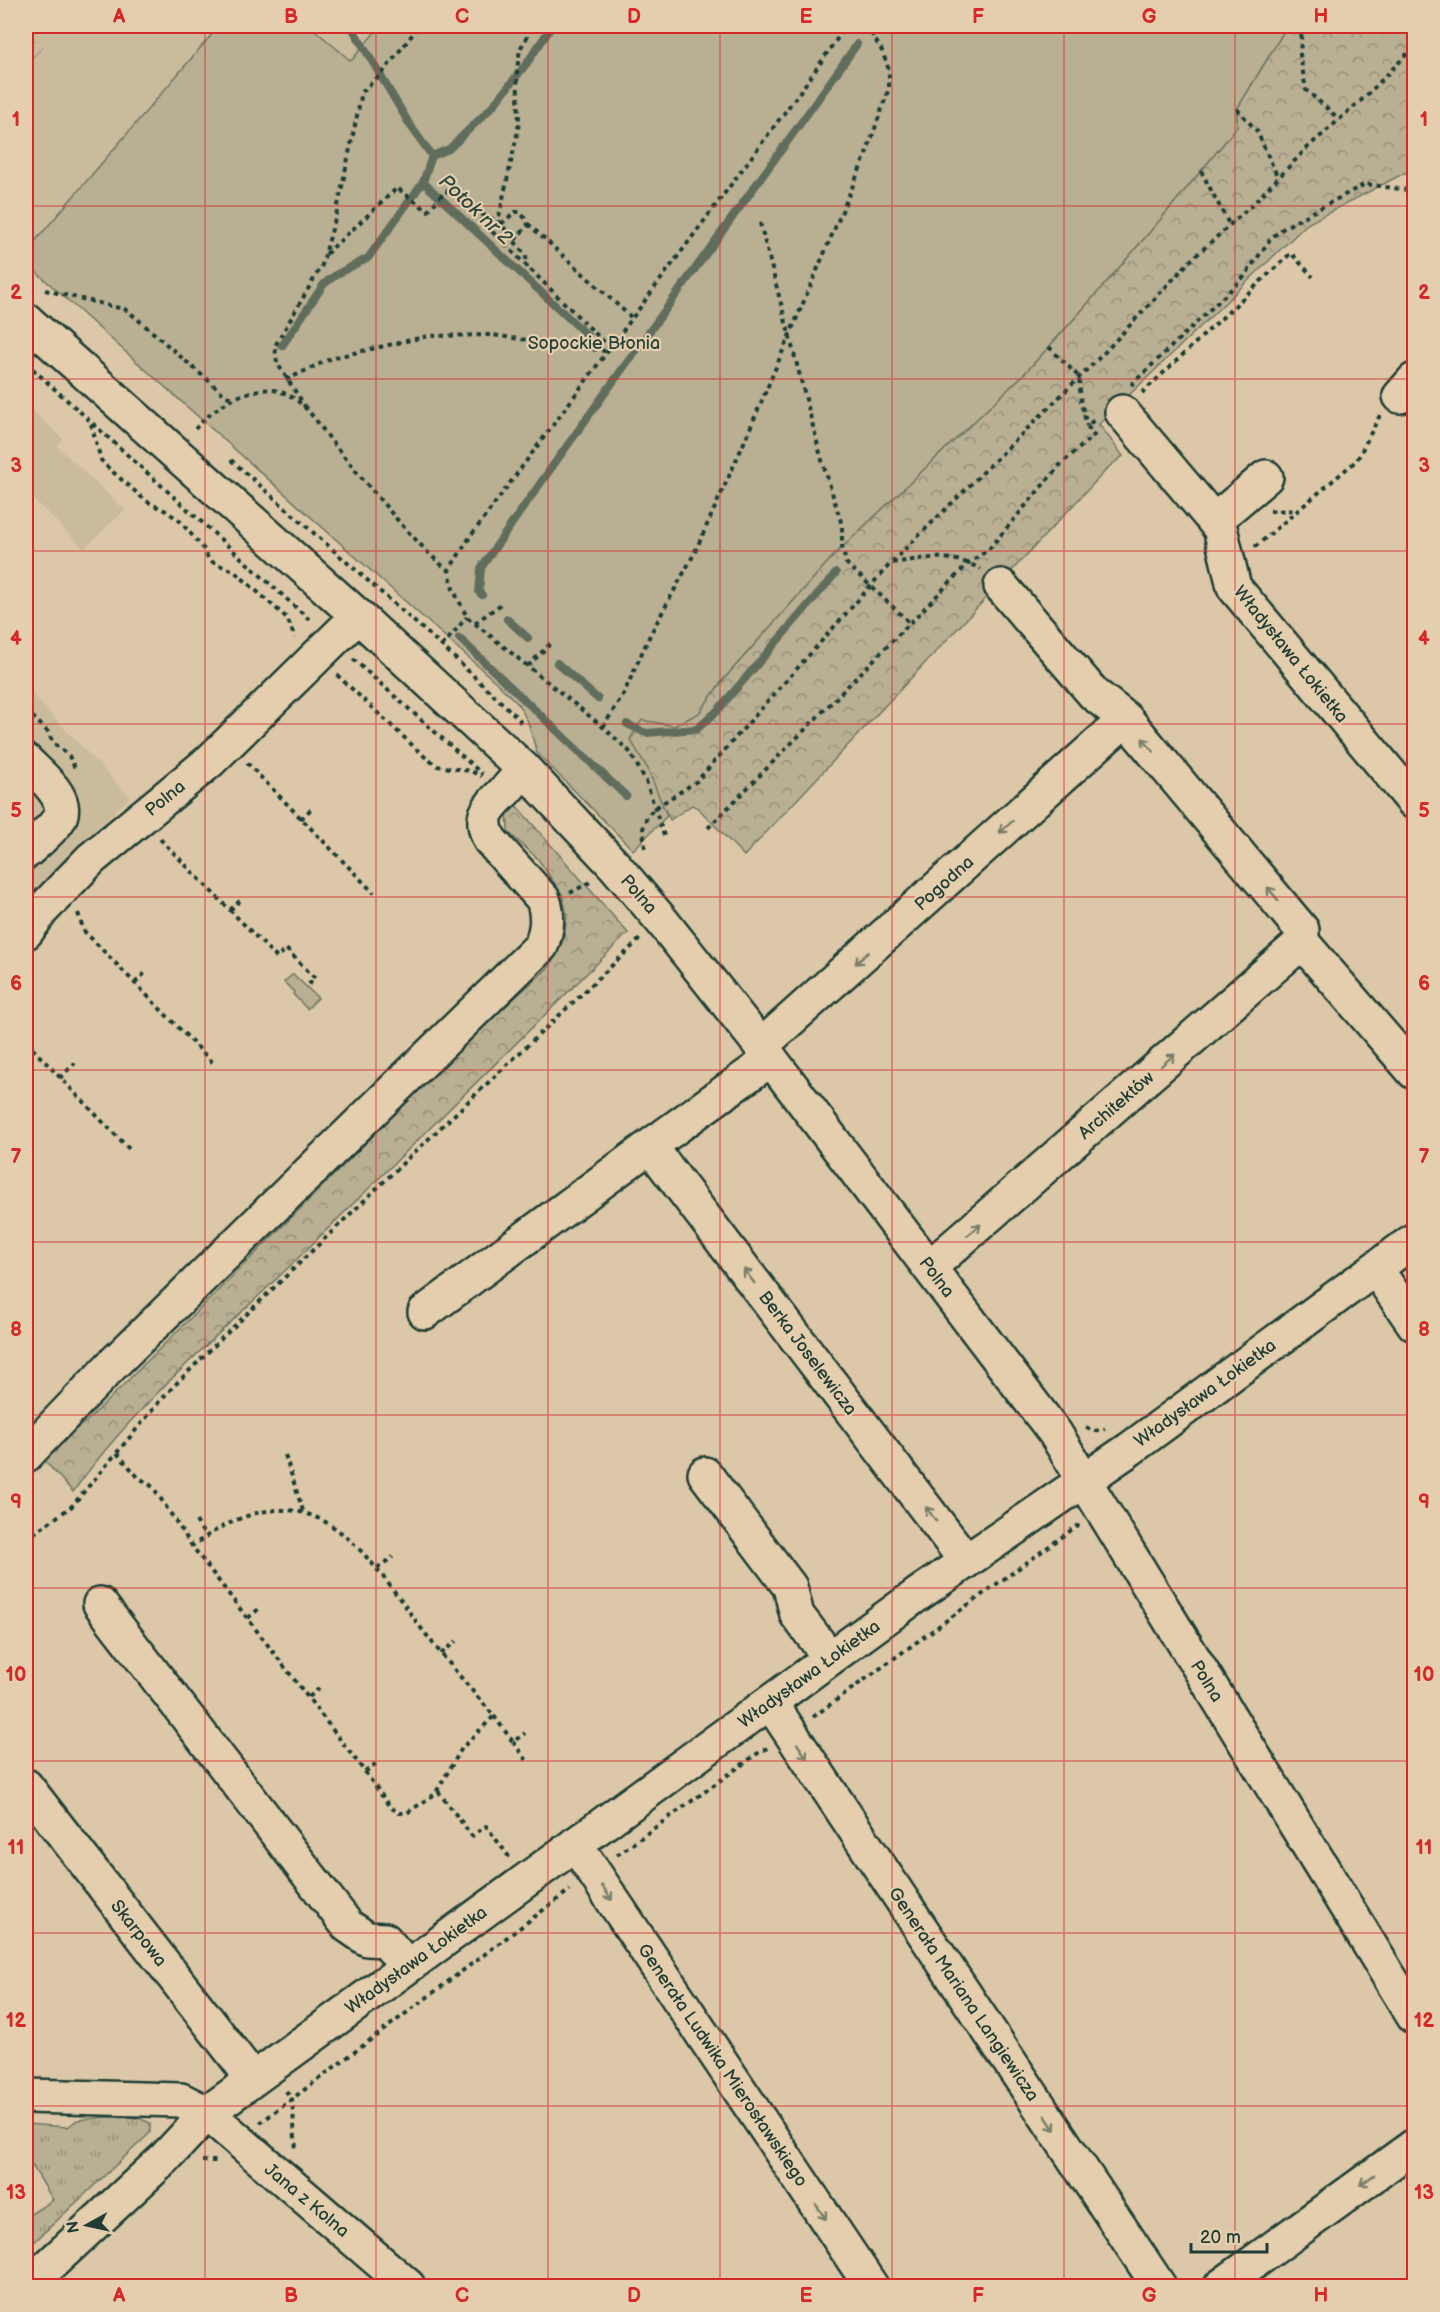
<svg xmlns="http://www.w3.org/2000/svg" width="1440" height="2312" font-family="'Balsamiq Sans',sans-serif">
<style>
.built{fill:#cbbb9d}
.industrial{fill:url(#industrial-furrows)}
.grass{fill:url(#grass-tufts);stroke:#6c7664;stroke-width:1.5}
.forest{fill:url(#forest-crowns);stroke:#6c7664;stroke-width:1.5}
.park{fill:#b9af93;stroke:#6c7664;stroke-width:1.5}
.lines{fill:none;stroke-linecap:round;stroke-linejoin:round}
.stream{stroke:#606d5c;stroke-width:8}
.minor-casing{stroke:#1f3d34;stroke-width:38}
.path{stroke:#1f3d34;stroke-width:4;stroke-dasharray:4.5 4.5;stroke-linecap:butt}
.minor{stroke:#e4cead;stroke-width:33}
.oneway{stroke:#787e6a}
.grid{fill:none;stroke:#d62828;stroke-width:1.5;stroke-opacity:0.55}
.labels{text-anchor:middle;stroke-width:4.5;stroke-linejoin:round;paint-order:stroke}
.park-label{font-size:18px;fill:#274339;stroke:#e4cead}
.street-label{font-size:18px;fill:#1f3d34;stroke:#e4cead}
.water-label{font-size:20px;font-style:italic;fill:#2a453b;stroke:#e4cead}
.neatline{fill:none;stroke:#d62828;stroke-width:2}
.grid-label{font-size:20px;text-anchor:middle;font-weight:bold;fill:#d62828}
</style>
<defs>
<pattern id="industrial-furrows" width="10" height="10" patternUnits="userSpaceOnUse" patternTransform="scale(1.5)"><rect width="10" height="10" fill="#cbbb9d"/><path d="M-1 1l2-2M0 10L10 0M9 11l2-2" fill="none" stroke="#a49981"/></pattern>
<pattern id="grass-tufts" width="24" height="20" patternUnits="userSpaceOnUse" patternTransform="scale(1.5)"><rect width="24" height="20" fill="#b9af93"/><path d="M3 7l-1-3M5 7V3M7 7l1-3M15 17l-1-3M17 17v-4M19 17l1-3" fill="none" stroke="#969079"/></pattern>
<pattern id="forest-crowns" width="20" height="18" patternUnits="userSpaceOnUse" patternTransform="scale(1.5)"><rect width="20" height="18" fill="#b9af93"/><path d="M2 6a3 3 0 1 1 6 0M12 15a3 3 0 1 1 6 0" fill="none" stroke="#969079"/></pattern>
</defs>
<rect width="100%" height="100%" fill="#dcc8a8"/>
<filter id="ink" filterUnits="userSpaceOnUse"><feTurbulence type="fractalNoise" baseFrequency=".0167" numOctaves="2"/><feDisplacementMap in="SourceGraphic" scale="12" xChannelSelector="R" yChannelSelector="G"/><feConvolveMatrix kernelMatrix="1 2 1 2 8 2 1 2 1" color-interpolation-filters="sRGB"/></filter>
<g filter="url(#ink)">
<path class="built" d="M 26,26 L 219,26 L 26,254 L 26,71 L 45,48 L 26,31 Z
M 310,26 L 380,26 L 351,61 Z
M 30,408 L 63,439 L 57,446 L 125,510 L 84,549 L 26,492 L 26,409 L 27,410 Z
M 26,688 L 130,797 L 26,898 Z"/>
<path class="industrial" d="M 26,31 L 45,48 L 26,71 Z"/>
<path class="grass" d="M 106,2117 L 139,2118 L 150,2123 L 150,2133 L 34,2242 L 26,2231 L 26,2217 L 53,2200 L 26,2155 L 26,2124 L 68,2127 L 77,2120 Z"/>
<path class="forest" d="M 1287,26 L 1414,26 L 1414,168 L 1307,224 L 1099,424 L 1123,456 L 1110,466 L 744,856 L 698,808 L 692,805 L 670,820 L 630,739 L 642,719 L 674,726 L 699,713 L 722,681 L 834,555 L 1023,375 C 1097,295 1168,212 1237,127 L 1237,109 Z
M 513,802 L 628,933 C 516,1043 405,1154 292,1264 C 217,1337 134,1406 73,1492 L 44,1460 L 51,1442 L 71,1433 L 88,1420 L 330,1179 L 453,1054 L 550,966 L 564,939 L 567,915 L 562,894 L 538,859 L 508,832 L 507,809 Z"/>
<path class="park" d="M 219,26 L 310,26 L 351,61 L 380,26 L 1287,26 L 1237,109 L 1237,127 C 1168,212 1097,295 1023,375 L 834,555 L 722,681 L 699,713 L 674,726 L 642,720 L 630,739 L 648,769 L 667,816 L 633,850 L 537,753 L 528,722 L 518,704 L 498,684 L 26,263 L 26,254 L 37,239 Z
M 293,974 L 318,998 L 307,1009 L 293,994 L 294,992 L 284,982 Z"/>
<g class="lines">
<path class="stream" d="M 351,26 L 410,125 L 432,156 L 423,182 L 587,335
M 432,156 L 449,149 L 492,107 L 527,63 L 552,26
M 282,346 L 324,284 L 337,274 L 368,258 L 423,182
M 482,595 L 479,592 L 481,568 C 603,391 733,220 857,44
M 507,619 L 528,638
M 459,638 L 626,796
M 557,663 L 598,699
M 627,724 L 646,733 L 697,729 L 717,711 L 836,573"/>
<g class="minor-casing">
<path id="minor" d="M 26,320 L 358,616 L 524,769 L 616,867 L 662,921 L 761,1046 L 1055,1433 L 1414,2017
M 1400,396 L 1414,380
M 1122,412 L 1220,528 L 1234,587 L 1414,802
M 1214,521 L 1266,477
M 1001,586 L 1094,694 L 1126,719
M 26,761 C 39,775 74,800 57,822 C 48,833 36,843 26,852
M 26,932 L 42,910 L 91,859 L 210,761 L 358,616
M 761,1046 L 1126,719 L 1302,930 L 1302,942 L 1414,1072
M 650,1146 L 966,1561
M 930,1267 L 1302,942
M 1376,1269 L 1414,1324
M 425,1312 L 650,1146 L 771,1059
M 26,1455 L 111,1366 L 541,946 C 547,930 549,916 543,899 L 490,840 C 478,816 488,808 505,791 C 512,784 518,776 524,769
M 705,1474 L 790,1587 L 797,1615 L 830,1658
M 100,1604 L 348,1926 L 367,1939 L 385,1940 L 407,1966
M 770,1702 L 1159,2286
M 26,1786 L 253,2079
M 575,1844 L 871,2286
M 26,2096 L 181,2100 L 207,2113 L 408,2286
M 27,2286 L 165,2158 L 207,2113 L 917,1595 L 1130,1449 L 1414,1240
M 1221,2286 L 1414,2146"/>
</g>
<path class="path" d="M 1302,26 L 1300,55 L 1306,90 L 1339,119
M 1237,109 L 1257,131 L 1278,178
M 1201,171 L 1230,226
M 473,211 L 498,221
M 760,223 L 821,457 L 842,525 L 842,546 L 846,563 L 910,623
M 501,224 L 498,221 L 517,135 L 519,122 L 517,69 L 520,49 L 527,37 L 529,26
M 528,224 L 631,317
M 515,240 L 528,225 L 527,221 L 520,212 L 515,212 L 501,224 L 526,256 L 527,268
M 326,254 L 397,188 L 428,211 L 445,191 L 453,193 L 609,347
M 45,290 L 127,310 L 226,396 L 233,398
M 1049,347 L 1079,377 L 1081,402 L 1087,426
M 26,363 L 312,622
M 286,380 L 332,358 L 428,336 L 492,335 L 605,351
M 1131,385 L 1244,277 L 1271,238 L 1285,227 L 1365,184 L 1414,191
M 1142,393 L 1291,253 L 1313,277
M 306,408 L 277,363 L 275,346 L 322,265 L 336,215 L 362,92 L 384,71 L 419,26
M 91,424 L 101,460 L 105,465 L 146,501 L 166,511 L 179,520 L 203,548 L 208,558 L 214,563 L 234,571 L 287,618 L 295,638
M 195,429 C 214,407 254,380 284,393 C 308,403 321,429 337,448 C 362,478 386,508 412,536 C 424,548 435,561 449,570
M 231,460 L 442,646 L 519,719 L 521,725
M 1270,511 L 1299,510
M 1255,547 L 1357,460 L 1380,415
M 892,563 C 929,558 946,552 981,569
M 475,623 L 504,602
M 442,646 L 467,617
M 353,659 L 482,774
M 528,666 L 552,642
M 337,675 L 424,756 L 437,766 L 470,771 L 482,776
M 26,710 L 48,732 L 53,743 L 69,756 L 76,770
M 603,727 L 623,695 L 650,635 L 694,554 L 743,445 L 865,157 L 889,88 L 889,70 L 882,51 L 867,26
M 247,763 L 374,893
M 301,819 L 313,807
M 708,828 L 969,563 L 989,549 L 1060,465 L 1094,435 L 1087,426 L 1095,419
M 664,836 L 646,781 L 629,751 L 603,727 L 467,617 L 453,589 L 449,570 L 470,537 L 810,78 L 846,26
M 160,839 L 277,958 L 286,949 L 315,978 L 308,985
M 645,848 L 643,829 L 647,816 L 655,808 L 697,781 L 891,563 L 1102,355 L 1191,260 L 1251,206 L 1307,148 L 1366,96 L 1414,47
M 570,893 L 592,881
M 230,910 L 243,898
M 78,913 L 84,931 L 213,1063
M 135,983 L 147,971
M 26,1042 L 130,1150
M 60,1078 L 75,1063
M 1086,1428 L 1094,1431 L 1105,1429
M 117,1453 L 138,1477 L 153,1487 L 192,1546 L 365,1772 L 390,1807 L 399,1813 L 407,1813 L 435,1794 L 462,1748 L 494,1716 C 469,1687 444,1658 421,1628 C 355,1537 307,1463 192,1546
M 285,1455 L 303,1511
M 196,1521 L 205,1536
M 26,1539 L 72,1506 L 167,1393 L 223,1337 L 400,1166 L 640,939
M 377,1568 L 393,1557
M 248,1618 L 261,1607
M 441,1654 L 456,1641
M 309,1697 L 321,1687
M 494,1716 L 513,1742 L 525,1733
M 813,1717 L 1077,1526 L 1080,1527
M 513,1742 L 528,1762
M 365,1772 L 378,1762
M 438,1791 L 472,1836 L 486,1826 L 510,1858
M 617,1855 L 761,1751 L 768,1748
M 286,2091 L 292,2099 L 296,2150
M 260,2123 L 570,1890
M 202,2161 L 218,2161"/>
<use href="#minor" class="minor"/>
</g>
<defs><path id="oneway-shaft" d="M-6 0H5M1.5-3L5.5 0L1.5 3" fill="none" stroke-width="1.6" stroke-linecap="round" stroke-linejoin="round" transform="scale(1.5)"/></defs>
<g class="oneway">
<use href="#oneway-shaft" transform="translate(1148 745) rotate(-130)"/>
<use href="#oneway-shaft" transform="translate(1006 827) rotate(138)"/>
<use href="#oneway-shaft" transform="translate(1273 894) rotate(-130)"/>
<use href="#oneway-shaft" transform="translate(862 958) rotate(138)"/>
<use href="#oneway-shaft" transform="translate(1168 1060) rotate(-41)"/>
<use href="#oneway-shaft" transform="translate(974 1230) rotate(-41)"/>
<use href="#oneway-shaft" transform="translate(749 1276) rotate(-127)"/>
<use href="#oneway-shaft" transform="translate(931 1514) rotate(-127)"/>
<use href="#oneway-shaft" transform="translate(802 1751) rotate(56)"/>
<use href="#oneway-shaft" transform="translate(607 1893) rotate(56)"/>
<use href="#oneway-shaft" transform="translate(1050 2123) rotate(56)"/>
<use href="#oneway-shaft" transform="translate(1367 2180) rotate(144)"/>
<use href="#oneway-shaft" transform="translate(821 2212) rotate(56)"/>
</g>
</g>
<path class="grid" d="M 205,26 L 205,2286M 376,26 L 376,2286M 548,26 L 548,2286M 720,26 L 720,2286M 892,26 L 892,2286M 1064,26 L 1064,2286M 1235,26 L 1235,2286M 26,206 L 1414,206M 26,379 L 1414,379M 26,551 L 1414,551M 26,724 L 1414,724M 26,897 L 1414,897M 26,1070 L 1414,1070M 26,1242 L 1414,1242M 26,1415 L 1414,1415M 26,1588 L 1414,1588M 26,1761 L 1414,1761M 26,1933 L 1414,1933M 26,2106 L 1414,2106"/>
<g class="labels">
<g class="park-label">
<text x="594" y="349">Sopockie Błonia</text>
</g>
<g class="street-label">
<text transform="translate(1291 654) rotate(51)" y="6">Władysława Łokietka</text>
<text transform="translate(165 798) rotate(-39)" y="6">Polna</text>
<text transform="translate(944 883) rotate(-42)" y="6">Pogodna</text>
<text transform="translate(639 894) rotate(49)" y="6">Polna</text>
<text transform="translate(1116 1105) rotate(-41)" y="6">Architektów</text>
<text transform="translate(937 1277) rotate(53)" y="6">Polna</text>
<text transform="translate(808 1353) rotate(53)" y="6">Berka Joselewicza</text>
<text transform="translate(1205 1393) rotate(-36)" y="6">Władysława Łokietka</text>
<text transform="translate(809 1674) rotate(-36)" y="6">Władysława Łokietka</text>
<text transform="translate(1207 1681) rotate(58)" y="6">Polna</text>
<text transform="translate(139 1933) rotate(52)" y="6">Skarpowa</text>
<text transform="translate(416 1960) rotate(-36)" y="6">Władysława Łokietka</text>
<text transform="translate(964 1994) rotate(56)" y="6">Generała Mariana Langiewicza</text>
<text transform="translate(723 2065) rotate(56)" y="6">Generała Ludwika Mierosławskiego</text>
<text transform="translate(307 2200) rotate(40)" y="6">Jana z Kolna</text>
</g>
<g class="water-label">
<text transform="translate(476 209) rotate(43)" y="7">Potok nr 2</text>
</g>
</g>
<rect width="1440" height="2312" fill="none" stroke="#e4cead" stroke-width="66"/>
<g transform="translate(87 2225) rotate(262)" stroke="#e4cead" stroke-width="4.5" paint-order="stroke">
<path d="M0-4.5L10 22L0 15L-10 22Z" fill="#1f3d34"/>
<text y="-9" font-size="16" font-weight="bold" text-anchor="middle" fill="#1f3d34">N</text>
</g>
<path d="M1191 2243v9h76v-9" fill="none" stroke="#1f3d34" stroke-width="3"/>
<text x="1200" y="2243" font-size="18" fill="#1f3d34" stroke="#e4cead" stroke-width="4.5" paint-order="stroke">20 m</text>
<rect x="33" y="33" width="1374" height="2246" class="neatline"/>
<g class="grid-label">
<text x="119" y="23">A</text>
<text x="291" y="23">B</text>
<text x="462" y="23">C</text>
<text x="634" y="23">D</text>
<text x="806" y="23">E</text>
<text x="978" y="23">F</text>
<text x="1149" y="23">G</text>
<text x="1321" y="23">H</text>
<text x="16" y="126">1</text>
<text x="1424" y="126">1</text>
<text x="16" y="299">2</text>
<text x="1424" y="299">2</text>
<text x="16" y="472">3</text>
<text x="1424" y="472">3</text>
<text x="16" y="645">4</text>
<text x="1424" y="645">4</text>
<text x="16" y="817">5</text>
<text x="1424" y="817">5</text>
<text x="16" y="990">6</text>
<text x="1424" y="990">6</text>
<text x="16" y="1163">7</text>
<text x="1424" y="1163">7</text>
<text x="16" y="1336">8</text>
<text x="1424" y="1336">8</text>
<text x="16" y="1508">9</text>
<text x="1424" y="1508">9</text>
<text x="16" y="1681">10</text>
<text x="1424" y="1681">10</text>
<text x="16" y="1854">11</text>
<text x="1424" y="1854">11</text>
<text x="16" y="2027">12</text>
<text x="1424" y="2027">12</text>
<text x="16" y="2199">13</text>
<text x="1424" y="2199">13</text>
<text x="119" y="2302">A</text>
<text x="291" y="2302">B</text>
<text x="462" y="2302">C</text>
<text x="634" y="2302">D</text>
<text x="806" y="2302">E</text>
<text x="978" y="2302">F</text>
<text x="1149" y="2302">G</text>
<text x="1321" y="2302">H</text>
</g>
</svg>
